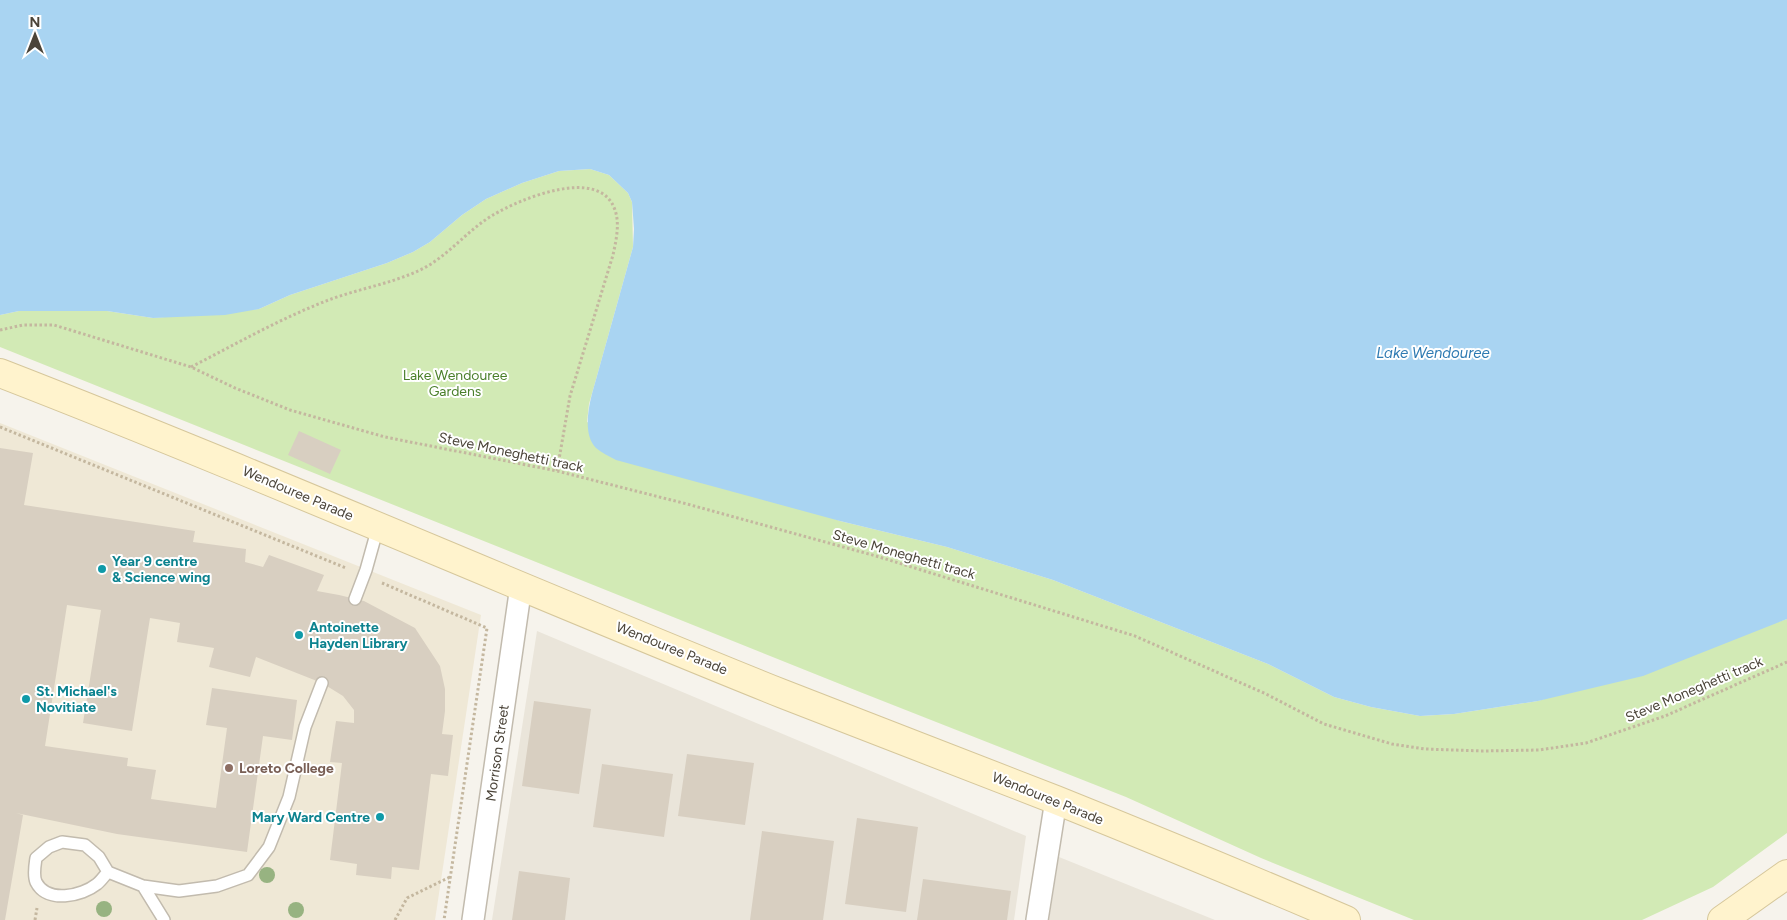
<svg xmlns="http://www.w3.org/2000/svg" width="1787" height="920" font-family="Figtree,sans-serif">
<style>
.residential{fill:#eae5da}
.education{fill:#efe8d6}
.green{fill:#d2eab5}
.water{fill:#a9d4f2}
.building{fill:#d8cfc1}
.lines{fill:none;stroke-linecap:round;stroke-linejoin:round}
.lane-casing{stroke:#c2bbae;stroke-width:14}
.street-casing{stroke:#c2bbae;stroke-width:24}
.secondary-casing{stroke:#d6c79b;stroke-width:30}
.path{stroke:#c4b79f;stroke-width:3;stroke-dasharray:2.5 2.5;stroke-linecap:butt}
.lane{stroke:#fff;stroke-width:11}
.street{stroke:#fff;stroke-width:21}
.secondary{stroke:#fff3cd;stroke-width:28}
.tree{fill:#97b381}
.culture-dot{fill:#0f9aa8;stroke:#fff;stroke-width:2}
.education-dot{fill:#8d6e63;stroke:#fff;stroke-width:2}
.labels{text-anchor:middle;stroke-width:4;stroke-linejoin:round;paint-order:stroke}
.park-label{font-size:14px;fill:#4a7f2a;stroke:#fff}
.street-label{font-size:14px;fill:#4b4439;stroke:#fff}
.culture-label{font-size:14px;font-weight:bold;fill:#0d838f;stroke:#fff;text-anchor:start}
.education-label{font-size:14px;font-weight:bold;fill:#785e54;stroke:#fff;text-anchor:start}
.water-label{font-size:15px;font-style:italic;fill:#2e7ab2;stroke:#fff}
</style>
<rect width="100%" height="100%" fill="#f6f3ec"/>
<path class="residential" d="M 537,631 L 1026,836 L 1014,920 L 492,920 Z
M 1059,857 L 1215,920 L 1049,920 Z"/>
<path class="education" d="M 0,423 L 481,615 L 435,920 L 0,920 Z"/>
<path class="green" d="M 590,169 L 609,175 L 628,193 L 632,202 L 633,247 L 595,383 L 589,404 L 587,422 L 840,521 L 947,547 L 1053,580 L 1268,664 L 1334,697 L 1371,707 L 1420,716 L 1454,714 L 1538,701 L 1787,619 L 1787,833 L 1713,887 L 1642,920 L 1414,920 L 1261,858 L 1126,797 L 860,692 L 0,347 L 0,315 L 19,311 L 107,311 L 153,318 L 259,309 L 290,295 L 387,263 L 413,252 L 430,242 L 462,215 L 486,199 L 522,183 L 559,171 Z"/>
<path class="water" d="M 0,0 L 1787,0 L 1787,619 L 1643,676 L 1538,701 L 1454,714 L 1420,716 L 1371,707 L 1334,697 L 1268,664 L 1053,580 L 947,547 L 840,521 L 616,460 C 609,456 602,453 596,448 C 581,433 590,400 595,383 L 633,247 L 634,229 L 632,202 L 628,193 L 609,175 L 590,169 L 559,171 L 522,183 L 486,199 L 462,215 L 430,242 L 413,252 L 387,263 L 290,295 L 259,309 L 225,315 L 153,318 L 107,311 L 19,311 L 0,315 Z"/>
<path class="building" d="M 299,431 L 341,450 L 330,474 L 288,455 Z
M 0,448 L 33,453 L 24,505 L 195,531 L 193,542 L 246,549 L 245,562 L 263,567 L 269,555 L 324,575 L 317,591 L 339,595 L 364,601 L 415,628 L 440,666 L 445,689 L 445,711 L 442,734 L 453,735 L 448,776 L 431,774 L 419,870 L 392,867 L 391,879 L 356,875 L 357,864 L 330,860 L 342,763 L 330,762 L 336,721 L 354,723 L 354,710 L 343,696 L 322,683 L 256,657 L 250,677 L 209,667 L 214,648 L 177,642 L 180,623 L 150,618 L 132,731 L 83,723 L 101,610 L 67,605 L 45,746 L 128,758 L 127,766 L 156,770 L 151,799 L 216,808 L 227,728 L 206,725 L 212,688 L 297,700 L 292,740 L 263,736 L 247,852 L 117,834 L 16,813 L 23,815 L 5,920 L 0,920 Z
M 534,701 L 591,709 L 579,794 L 522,786 Z
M 687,754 L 754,763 L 745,825 L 678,816 Z
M 602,764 L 673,774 L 664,837 L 593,827 Z
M 857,818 L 918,827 L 906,912 L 845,904 Z
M 762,831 L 834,841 L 823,920 L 750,920 Z
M 519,871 L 570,878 L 565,920 L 512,920 Z
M 923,879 L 1011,891 L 1007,920 L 917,920 Z"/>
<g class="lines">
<g class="lane-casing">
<path id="lane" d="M 355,599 L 366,570 L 378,527
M 108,872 C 104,876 101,881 97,884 C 82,896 47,904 36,882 C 33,875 35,865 36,858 L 49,847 L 62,842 L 85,845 L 99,857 L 108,872 L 143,886 L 179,891 L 217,886 L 248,875 L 269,847 L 289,797 L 305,727 L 322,683
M 143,886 L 164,920"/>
</g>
<g class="street-casing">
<path id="street" d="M 473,920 L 521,586
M 1037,920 L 1056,800"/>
</g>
<g class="secondary-casing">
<path id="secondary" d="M 0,373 C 263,475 521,589 783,694 C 874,730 965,764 1056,800 C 1153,839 1250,879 1346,920
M 1722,920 L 1787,874"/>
</g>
<path class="path" d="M 0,330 L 23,325 L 54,325 L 191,367 L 235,388 L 290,410 L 385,437 L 557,471 L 687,504 L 876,556 L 1135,636 L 1266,694 L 1324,724 L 1392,744 L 1425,749 L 1483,751 L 1539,750 L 1586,743 L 1665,716 L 1787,662
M 191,367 C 234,345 276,321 321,303 C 352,290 387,285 418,271 C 447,258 466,231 493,215 C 520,199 600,165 615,210 C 620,224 616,241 613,255 L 570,396 L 557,471
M 0,427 L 346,568
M 382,583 L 487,628 L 444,920
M 35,920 L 37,908
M 395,920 L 407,898 L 450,877"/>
<use href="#lane" class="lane"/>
<use href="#street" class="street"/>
<use href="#secondary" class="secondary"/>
</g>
<g class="tree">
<circle cx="267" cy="875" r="8"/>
<circle cx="104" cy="909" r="8"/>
<circle cx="296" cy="910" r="8"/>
</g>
<g class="culture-dot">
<circle cx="102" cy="569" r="5"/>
<circle cx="299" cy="635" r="5"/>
<circle cx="26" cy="699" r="5"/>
<circle cx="380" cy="817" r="5"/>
</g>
<circle class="education-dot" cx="229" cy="768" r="5"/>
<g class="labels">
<g class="park-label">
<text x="455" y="380">Lake Wendouree<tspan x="455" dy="16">Gardens</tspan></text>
</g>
<g class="street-label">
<text transform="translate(511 452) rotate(12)" y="5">Steve Moneghetti track</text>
<text transform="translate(298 493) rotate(23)" y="5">Wendouree Parade</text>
<text transform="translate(904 554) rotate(16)" y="5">Steve Moneghetti track</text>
<text transform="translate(672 648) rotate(22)" y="5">Wendouree Parade</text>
<text transform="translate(1694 689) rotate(-23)" y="5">Steve Moneghetti track</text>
<text transform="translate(497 753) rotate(-82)" y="5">Morrison Street</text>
<text transform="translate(1048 798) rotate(22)" y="5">Wendouree Parade</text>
</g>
<g class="culture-label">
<text x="112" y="566">Year 9 centre<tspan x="112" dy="16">&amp; Science wing</tspan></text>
<text x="309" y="632">Antoinette<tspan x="309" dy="16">Hayden Library</tspan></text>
<text x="36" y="696">St. Michael's<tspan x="36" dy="16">Novitiate</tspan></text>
<text x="370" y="822" text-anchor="end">Mary Ward Centre</text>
</g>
<g class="education-label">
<text x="239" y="773">Loreto College</text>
</g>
<g class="water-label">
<text x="1433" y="358">Lake Wendouree</text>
</g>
</g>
<g transform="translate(35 35)" stroke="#ffffff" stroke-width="4" paint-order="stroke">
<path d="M0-4L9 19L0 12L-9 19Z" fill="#4b4439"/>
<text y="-8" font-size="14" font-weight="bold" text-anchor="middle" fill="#4b4439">N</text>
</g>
</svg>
